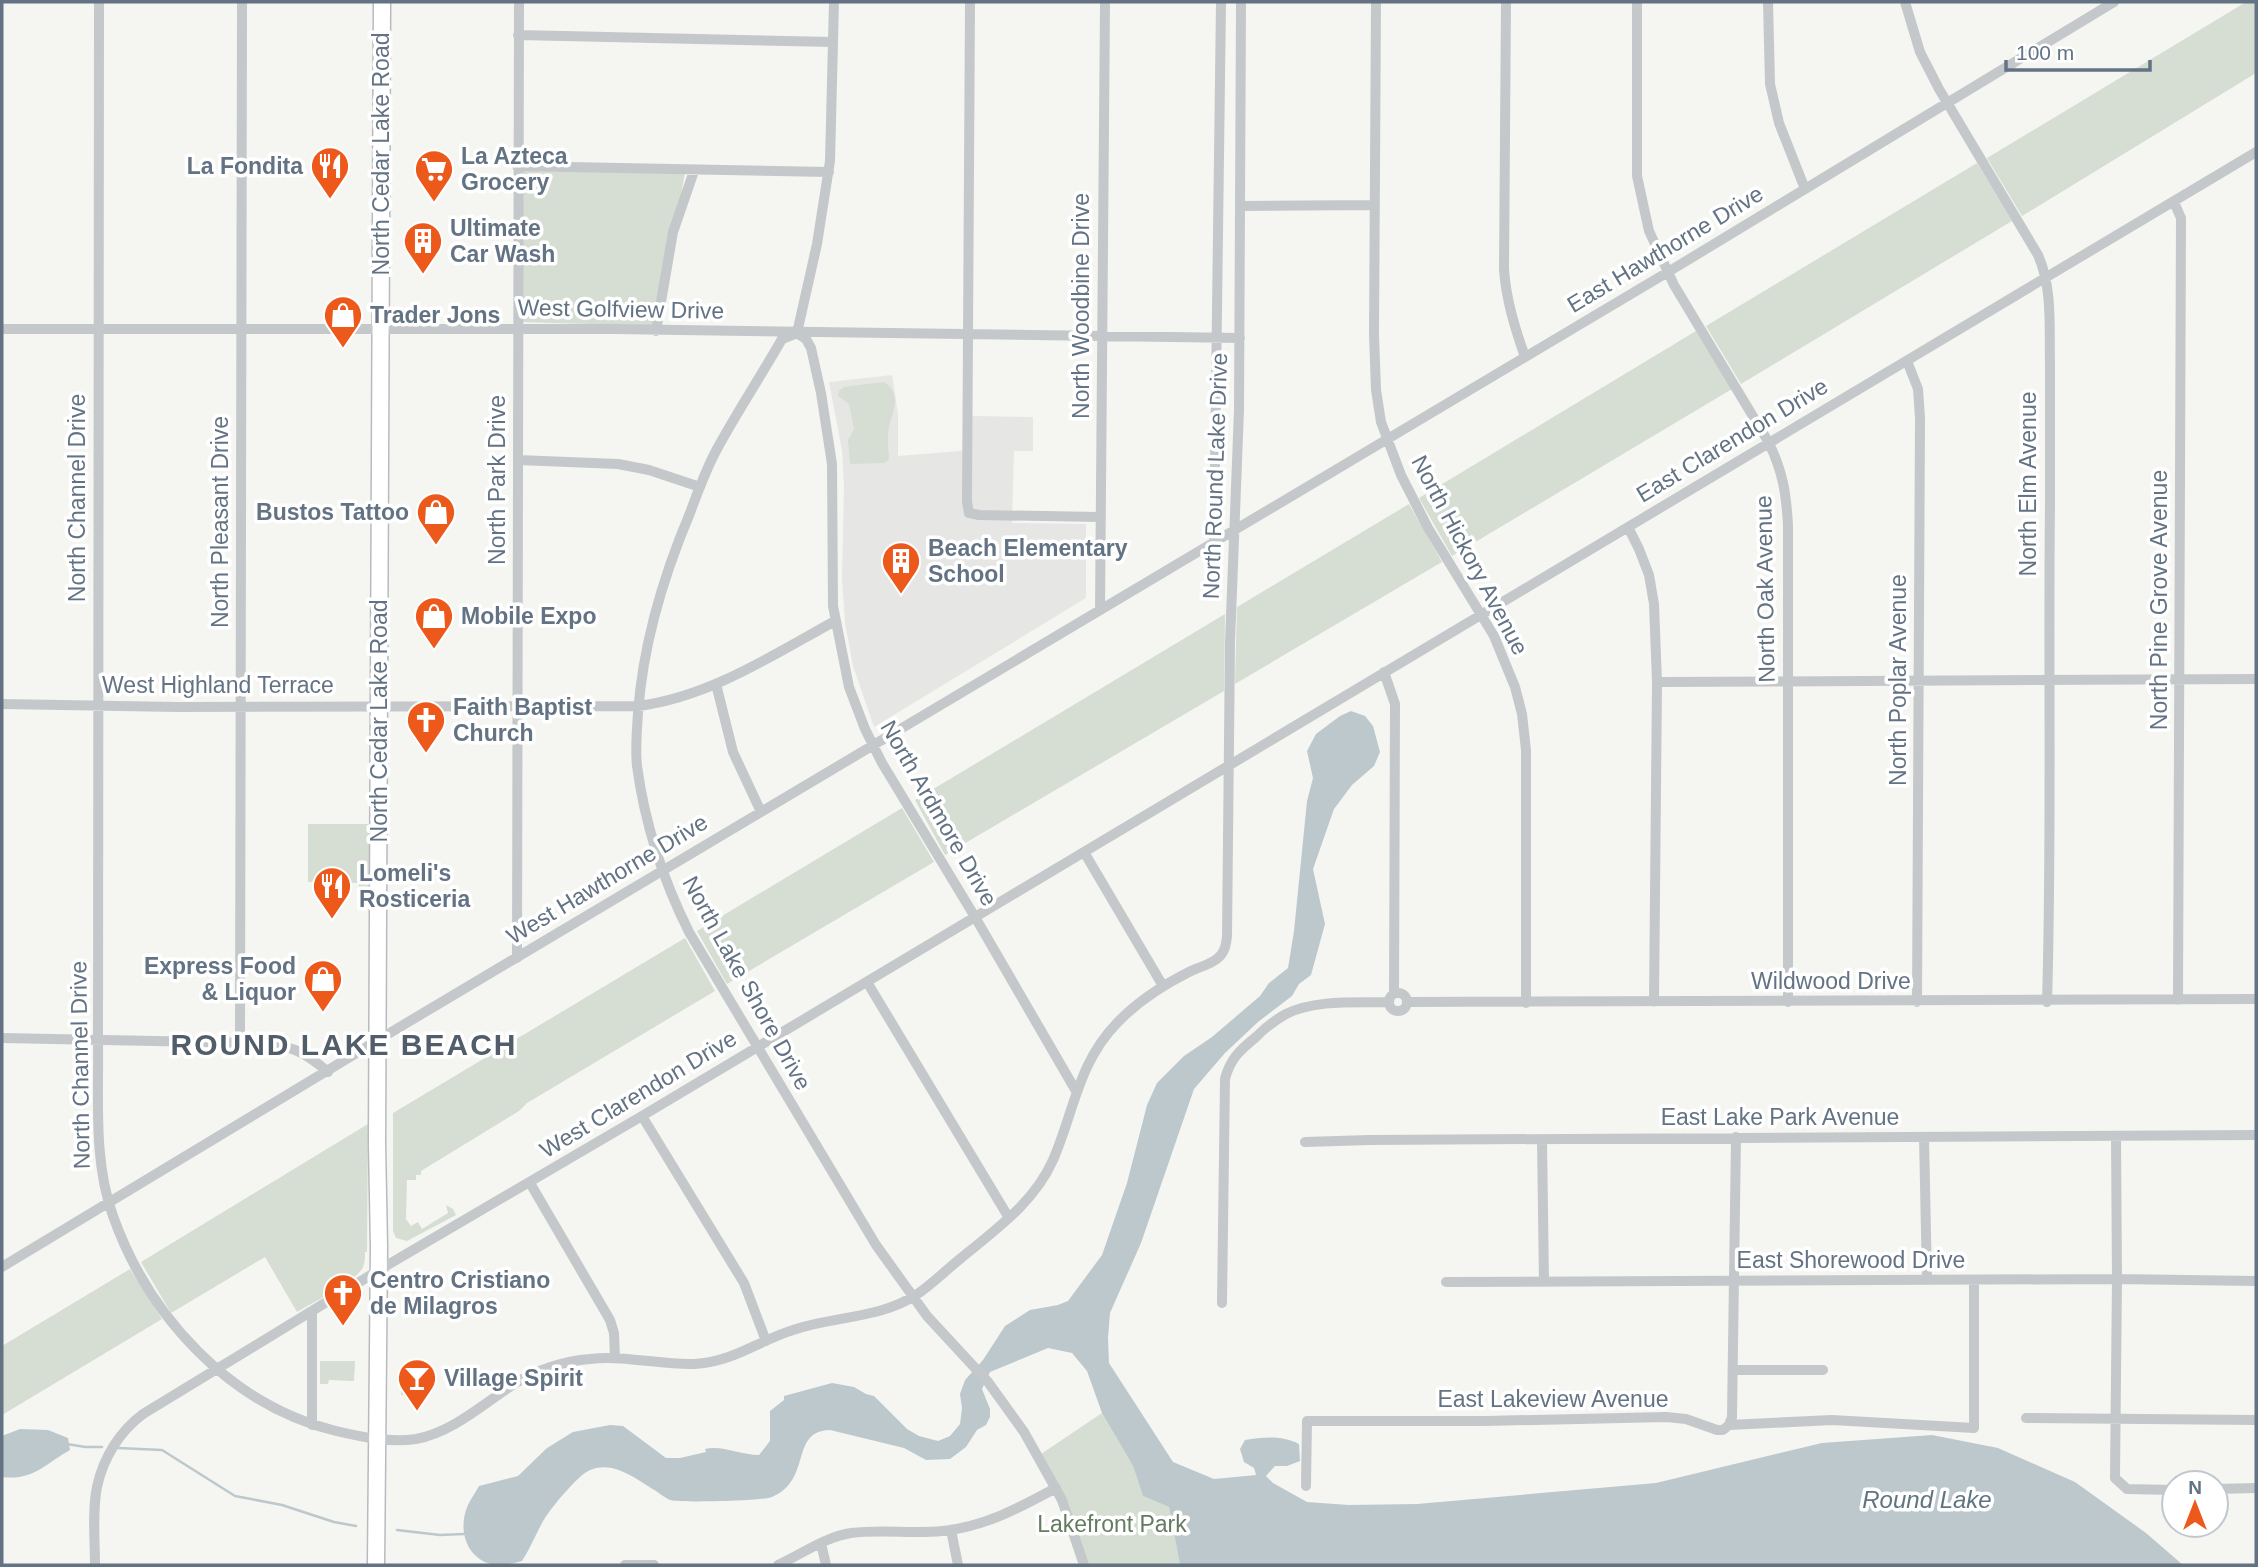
<svg xmlns="http://www.w3.org/2000/svg" width="2258" height="1567" font-family="Helvetica,sans-serif">
<style>
.built{fill:#e6e7e5}
.green{fill:#d6ddd2}
.water{fill:#bdc8cd}
.lines{fill:none;stroke-linecap:round;stroke-linejoin:round}
.stream{stroke:#bdc8cd;stroke-width:2.5}
.secondary-casing{stroke:#b7bbc0;stroke-width:19}
.street{stroke:#c5c8cb;stroke-width:10}
.secondary{stroke:#fff;stroke-width:16}
.labels{text-anchor:middle;stroke-width:7;stroke-linejoin:round;paint-order:stroke}
.street-label{font-size:23px;fill:#637384;stroke:#fff}
.poi-label{font-size:23px;font-weight:bold;fill:#637384;stroke:#fff;text-anchor:start}
.park-label{font-size:23px;fill:#657b62;stroke:#fff}
.water-label{font-size:24px;font-style:italic;fill:#5f7681;stroke:#fff}
.district-label{font-size:30px;font-weight:bold;letter-spacing:2px;fill:#515d69;stroke:#fff}
</style>
<rect width="100%" height="100%" fill="#f5f6f1"/>
<path class="built" d="M 892,375 L 898,414 L 898,456 L 971,450 L 972,416 L 1033,417 L 1033,451 L 1014,451 L 1012,523 L 1086,524 L 1086,598 L 874,727 L 853,666 L 845,623 L 842,578 L 844,485 L 842,451 L 829,382 Z"/>
<path class="green" d="M 2246,2 L 2256,2 L 2256,73 L 2022,216 L 1987,158 Z
M 1977,163 L 2012,221 L 1741,384 L 1706,326 Z
M 517,170 L 685,173 L 656,326 L 518,322 Z
M 1696,331 L 1732,389 L 1452,556 L 1419,498 Z
M 884,382 C 906,396 888,417 888,436 C 887,443 889,452 889,459 L 885,463 L 850,464 L 848,440 L 854,429 L 849,404 L 838,396 L 839,391 L 844,387 Z
M 1409,504 L 1442,562 L 1235,684 L 1237,607 Z
M 1225,614 L 1224,691 L 945,855 L 915,800 Z
M 902,808 L 934,862 L 727,984 L 697,931 Z
M 308,824 L 369,824 L 369,896 L 359,896 L 359,883 L 308,882 Z
M 685,938 L 715,991 L 527,1103 L 519,1111 L 421,1171 L 421,1175 L 416,1175 L 416,1180 L 407,1180 L 406,1219 L 411,1226 L 418,1222 L 422,1229 L 448,1213 L 446,1205 L 453,1209 L 456,1215 L 407,1241 L 396,1238 L 393,1231 L 393,1113 Z
M 368,1124 L 367,1252 L 365,1252 C 365,1258 365,1264 362,1269 C 350,1286 315,1301 297,1312 L 265,1257 L 171,1313 L 141,1262 Z
M 130,1269 L 162,1319 L 2,1415 L 2,1346 Z
M 320,1361 L 355,1361 L 354,1381 L 329,1380 L 328,1384 L 320,1384 Z
M 402,1364 L 429,1364 L 429,1396 L 401,1395 Z
M 1102,1413 L 1133,1466 L 1143,1496 L 1169,1507 L 1180,1565 L 1084,1565 L 1038,1456 Z"/>
<path class="water" d="M 1351,711 L 1365,716 L 1373,726 L 1380,752 L 1374,766 L 1352,785 L 1334,809 L 1313,869 L 1325,924 L 1311,975 L 1299,984 L 1292,996 L 1258,1022 L 1225,1053 L 1194,1089 L 1141,1243 L 1110,1313 L 1108,1338 L 1109,1363 L 1173,1462 L 1214,1479 L 1256,1475 L 1254,1468 L 1244,1462 L 1240,1449 L 1245,1440 C 1263,1437 1282,1435 1299,1444 L 1300,1461 L 1287,1466 L 1275,1466 L 1266,1476 L 1273,1483 L 1307,1502 L 1349,1505 L 1417,1504 L 1656,1483 L 1822,1443 L 1932,1435 L 1998,1448 L 2075,1482 L 2146,1533 L 2183,1565 L 1180,1565 L 1169,1507 L 1143,1496 L 1133,1466 L 1102,1413 L 1087,1371 L 1072,1353 L 1048,1348 L 990,1372 L 982,1389 L 990,1409 L 990,1417 L 986,1425 L 977,1430 L 966,1447 L 950,1459 L 926,1460 L 904,1448 L 830,1430 C 789,1431 813,1480 772,1497 C 763,1501 680,1503 670,1500 C 666,1498 660,1494 656,1491 C 633,1477 605,1454 580,1477 C 568,1488 549,1510 542,1523 C 535,1536 530,1549 522,1561 C 513,1563 504,1566 495,1565 C 466,1560 457,1529 468,1505 C 471,1498 476,1492 479,1486 L 518,1476 L 547,1448 L 573,1432 L 610,1425 L 623,1426 L 666,1458 L 680,1458 L 706,1452 L 705,1449 C 722,1445 740,1455 759,1455 L 770,1441 L 770,1411 L 784,1400 L 784,1396 L 832,1383 L 854,1387 L 866,1394 L 874,1396 L 907,1429 L 919,1436 L 938,1441 L 950,1436 L 960,1424 L 962,1408 L 960,1394 L 965,1380 L 983,1360 L 1005,1326 L 1030,1310 L 1058,1305 L 1068,1301 L 1102,1255 L 1127,1183 L 1147,1105 L 1157,1083 L 1184,1056 L 1212,1037 L 1260,996 L 1269,983 L 1288,968 L 1294,931 L 1307,801 L 1313,778 L 1307,751 L 1316,734 L 1340,716 Z
M 20,1429 L 48,1430 L 68,1438 L 70,1450 C 45,1464 33,1481 2,1477 L 2,1436 Z"/>
<g class="lines">
<path class="stream" d="M 67,1444 L 85,1447 L 102,1447
M 118,1448 L 162,1450 L 235,1496 L 282,1505 L 334,1522 L 356,1526
M 397,1530 L 440,1535 L 464,1534"/>
<g class="secondary-casing">
<path id="secondary" d="M 376,1565 L 379,1247 L 377,1144 L 382,2"/>
</g>
<path class="street" d="M 99,2 L 98,1040 C 99,1097 93,1161 113,1216 C 149,1317 230,1405 336,1431 C 362,1437 390,1443 416,1439 C 453,1432 483,1404 514,1384 C 536,1370 564,1361 590,1359 C 625,1355 660,1365 694,1364 C 733,1362 758,1341 793,1330 C 833,1316 879,1319 916,1295 C 931,1285 945,1271 960,1259 C 995,1230 1034,1203 1053,1160 C 1074,1112 1078,1063 1117,1023 C 1137,1002 1163,985 1189,972 C 1199,967 1210,965 1218,958 C 1225,952 1226,945 1227,936 L 1230,642 L 1239,410 L 1241,2
M 834,2 L 830,161 L 817,244 L 797,333 L 782,339 C 761,376 737,412 717,449 C 706,469 698,491 690,513 C 663,577 643,643 638,713 C 637,730 635,748 637,766 C 645,825 663,880 689,932 L 876,1245 L 927,1316 L 988,1382 L 1024,1432 L 1062,1500 L 1084,1565
M 970,2 L 967,502 L 969,513 L 979,515 L 1100,517
M 1376,2 L 1374,335 L 1376,390 L 1381,422 L 1401,475 L 1428,528 L 1494,636 L 1515,687 L 1522,714 L 1526,750 L 1526,1003
M 1506,2 L 1504,269 C 1506,300 1515,328 1525,357
M 1637,2 L 1637,176 L 1649,231 L 1674,285 L 1769,443 C 1783,473 1786,492 1788,525 L 1788,1002
M 1768,2 L 1770,84 L 1779,123 L 1805,189
M 1905,2 L 1920,52 L 1939,89 L 2038,255 C 2053,289 2049,329 2050,365 C 2050,411 2050,457 2050,503 C 2048,669 2052,835 2047,1002
M 518,35 L 833,42
M 517,166 L 829,172
M 2174,202 L 2181,218 L 2178,1000
M 1241,206 L 1374,205
M 2,329 L 614,329 L 1240,338
M 656,331 L 673,232 L 694,171
M 797,333 L 806,339 L 811,348 L 821,393 L 832,464 L 833,606 L 849,687 L 865,729 L 882,763 L 975,917 L 1076,1091
M 1907,361 L 1918,389 L 1920,418 L 1917,1002
M 518,460 L 618,464 L 649,470 L 700,487
M 1628,527 L 1639,549 L 1649,575 L 1654,604 L 1657,682 L 1654,1002
M 1214,542 L 1221,2
M 1100,610 L 1105,2
M 1384,672 L 1395,704 L 1394,994
M 1657,682 L 2256,679
M 716,684 L 733,752 L 761,812
M 2,704 L 178,707 L 638,706 C 709,697 773,655 835,621
M 1084,852 L 1163,986
M 517,958 L 519,2
M 867,982 L 1009,1218
M1389 1002a9 9 0 1 1 18 0a9 9 0 1 1-18 0Z
M 1407,1002 L 2256,999
M 2,1038 L 256,1043 C 292,1047 300,1048 328,1072
M 240,1043 L 242,2
M 642,1116 L 744,1283 L 766,1341
M 2116,1136 L 2117,1279 L 2115,1478 L 2127,1489 L 2174,1490
M 1924,1137 L 1927,1280
M 1542,1140 L 1544,1282
M 1305,1142 L 1369,1140 L 2256,1135
M 530,1183 L 610,1320 L 614,1333 L 615,1358
M 2,1267 L 378,1040 L 1668,272 L 2114,2
M 1446,1282 L 2117,1279 L 2256,1281
M 1222,1303 L 1225,1079 C 1230,1059 1240,1050 1256,1037 C 1265,1028 1275,1020 1286,1014 C 1316,999 1357,1003 1389,1002
M 1733,1370 L 1823,1370
M 2026,1418 L 2256,1420
M 312,1425 L 312,1312
M 1729,1425 L 1732,1417 L 1736,1137
M 1306,1486 L 1307,1421 L 1485,1421 L 1666,1417 L 1686,1419 L 1717,1430 L 1723,1430 L 1729,1425 L 1832,1420 L 1974,1428 L 1974,1280
M 2216,1489 L 2256,1488
M 951,1530 L 958,1565
M 821,1543 L 826,1565
M 95,1565 C 95,1540 92,1512 97,1487 C 103,1458 120,1431 143,1414 L 379,1270 L 642,1116 L 2256,152
M 625,1565 L 654,1565
M 778,1565 C 802,1554 825,1537 851,1533 C 881,1529 912,1534 942,1531 C 984,1527 1019,1508 1056,1488"/>
<use href="#secondary" class="secondary"/>
</g>
<defs>
<g id="restaurant-pin" transform="scale(2.0125)"><path d="M0 17L-7.5 6A9.5 9.5 0 1 1 7.5 6Z" fill="#ec591b" stroke="#fff"/><path d="M-5-6h1v4h1v-4h1v4h1v-4h1v5L-1.5 .5V6h-2V.5L-5-1ZM5-6V6H3V1.5H1.5Q1.5-4 5-6Z" fill="#fff"/></g>
<g id="supermarket-pin" transform="scale(2.0125)"><path d="M0 17L-7.5 6A9.5 9.5 0 1 1 7.5 6Z" fill="#ec591b" stroke="#fff"/><path d="M-6-5.5h2.5l.6 2H6L4.5 2H-2.5L-4.4-4H-6ZM-1.5 3.2a1.3 1.3 0 1 0 .1 0ZM3 3.2a1.3 1.3 0 1 0 .1 0Z" fill="#fff"/></g>
<g id="building-pin" transform="scale(2.0125)"><path d="M0 17L-7.5 6A9.5 9.5 0 1 1 7.5 6Z" fill="#ec591b" stroke="#fff"/><path d="M-4-6H4V6H1V3H-1V6H-4ZM-2.5-4.3h1.7v1.8h-1.7ZM.8-4.3h1.7v1.8H.8ZM-2.5-1h1.7V.8h-1.7ZM.8-1h1.7V.8H.8Z" fill="#fff"/></g>
<g id="shop-pin" transform="scale(2.0125)"><path d="M0 17L-7.5 6A9.5 9.5 0 1 1 7.5 6Z" fill="#ec591b" stroke="#fff"/><path d="M-5-2.5h2.3a2.7 3.5 0 0 1 5.4 0H5L5.5 6h-11ZM-1.5-2.5h3a1.5 2.3 0 0 0-3 0Z" fill="#fff"/></g>
<g id="church-pin" transform="scale(2.0125)"><path d="M0 17L-7.5 6A9.5 9.5 0 1 1 7.5 6Z" fill="#ec591b" stroke="#fff"/><path d="M-1.2-6h2.4v3.5h3.3v2.4h-3.3V6h-2.4V-.1h-3.3v-2.4h3.3Z" fill="#fff"/></g>
<g id="bar-pin" transform="scale(2.0125)"><path d="M0 17L-7.5 6A9.5 9.5 0 1 1 7.5 6Z" fill="#ec591b" stroke="#fff"/><path d="M-6-5H6L.8 .8V4.5H3.5V6h-7V4.5H-.8V.8Z" fill="#fff"/></g>
</defs>
<g fill-rule="evenodd">
<use href="#restaurant-pin" x="330" y="166"/>
<use href="#supermarket-pin" x="434" y="169"/>
<use href="#building-pin" x="423" y="241"/>
<use href="#shop-pin" x="343" y="315"/>
<use href="#shop-pin" x="436" y="512"/>
<use href="#building-pin" x="901" y="561"/>
<use href="#shop-pin" x="434" y="616"/>
<use href="#church-pin" x="426" y="720"/>
<use href="#restaurant-pin" x="332" y="886"/>
<use href="#shop-pin" x="323" y="979"/>
<use href="#church-pin" x="343" y="1293"/>
<use href="#bar-pin" x="417" y="1378"/>
</g>
<g class="labels">
<g class="street-label">
<text transform="translate(381 154) rotate(-90)" y="8">North Cedar Lake Road</text>
<text transform="translate(1665 249) rotate(-31)" y="8">East Hawthorne Drive</text>
<text transform="translate(1081 306) rotate(-90)" y="8">North Woodbine Drive</text>
<text transform="translate(621 309) rotate(1)" y="8">West Golfview Drive</text>
<text transform="translate(1732 440) rotate(-31)" y="8">East Clarendon Drive</text>
<text transform="translate(1215 476) rotate(-88)" y="8">North Round Lake Drive</text>
<text transform="translate(497 480) rotate(-90)" y="8">North Park Drive</text>
<text transform="translate(2028 484) rotate(-90)" y="8">North Elm Avenue</text>
<text transform="translate(77 498) rotate(-90)" y="8">North Channel Drive</text>
<text transform="translate(220 522) rotate(-90)" y="8">North Pleasant Drive</text>
<text transform="translate(1470 555) rotate(62)" y="8">North Hickory Avenue</text>
<text transform="translate(1765 589) rotate(-91)" y="8">North Oak Avenue</text>
<text transform="translate(2159 600) rotate(-90)" y="8">North Pine Grove Avenue</text>
<text transform="translate(1898 680) rotate(-90)" y="8">North Poplar Avenue</text>
<text x="218" y="693">West Highland Terrace</text>
<text transform="translate(379 721) rotate(-90)" y="8">North Cedar Lake Road</text>
<text transform="translate(939 813) rotate(60)" y="8">North Ardmore Drive</text>
<text transform="translate(607 879) rotate(-31)" y="8">West Hawthorne Drive</text>
<text x="1831" y="989">Wildwood Drive</text>
<text transform="translate(747 983) rotate(61)" y="8">North Lake Shore Drive</text>
<text transform="translate(80 1065) rotate(-91)" y="8">North Channel Drive</text>
<text transform="translate(638 1094) rotate(-31)" y="8">West Clarendon Drive</text>
<text x="1780" y="1125">East Lake Park Avenue</text>
<text x="1851" y="1268">East Shorewood Drive</text>
<text x="1553" y="1407">East Lakeview Avenue</text>
</g>
<g class="poi-label">
<text x="461" y="164">La Azteca<tspan x="461" dy="26">Grocery</tspan></text>
<text x="303" y="174" text-anchor="end">La Fondita</text>
<text x="450" y="236">Ultimate<tspan x="450" dy="26">Car Wash</tspan></text>
<text x="370" y="323">Trader Jons</text>
<text x="409" y="520" text-anchor="end">Bustos Tattoo</text>
<text x="928" y="556">Beach Elementary<tspan x="928" dy="26">School</tspan></text>
<text x="461" y="624">Mobile Expo</text>
<text x="453" y="715">Faith Baptist<tspan x="453" dy="26">Church</tspan></text>
<text x="359" y="881">Lomeli's<tspan x="359" dy="26">Rosticeria</tspan></text>
<text x="296" y="974" text-anchor="end">Express Food<tspan x="296" dy="26">&amp; Liquor</tspan></text>
<text x="370" y="1288">Centro Cristiano<tspan x="370" dy="26">de Milagros</tspan></text>
<text x="444" y="1386">Village Spirit</text>
</g>
<g class="park-label">
<text x="1112" y="1532">Lakefront Park</text>
</g>
<g class="water-label">
<text x="1927" y="1508">Round Lake</text>
</g>
<g class="district-label">
<text x="344" y="1055">ROUND LAKE BEACH</text>
</g>
</g>
<rect width="2258" height="1567" fill="none" stroke="#637384" stroke-width="7"/>
<g transform="translate(2195 1504)"><circle r="33" fill="#ffffff" stroke="#c1c7ce" stroke-width="2"/>
<path d="M0-5L12 26L0 18L-12 26Z" fill="#ec591b"/>
<text y="-10" font-size="19" font-weight="bold" text-anchor="middle" fill="#637384">N</text>
</g>
<path d="M2006 60v10h144v-10" fill="none" stroke="#637384" stroke-width="3.5"/>
<text x="2016" y="60" font-size="21" fill="#637384" stroke="#ffffff" stroke-width="5" paint-order="stroke">100 m</text>
</svg>
